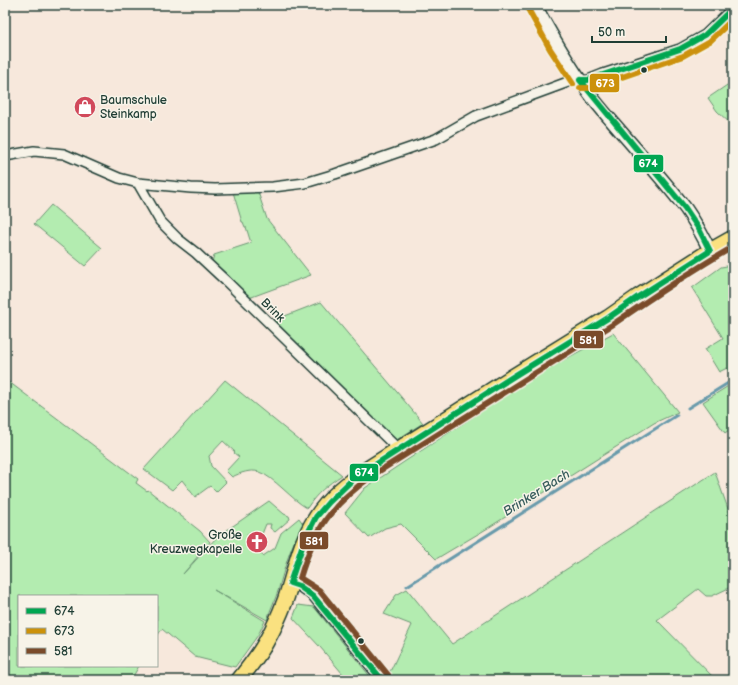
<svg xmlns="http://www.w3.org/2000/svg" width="738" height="685" font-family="'Balsamiq Sans',sans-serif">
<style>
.green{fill:#b3ecb0;stroke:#699472}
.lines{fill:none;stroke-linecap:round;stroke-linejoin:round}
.stream{stroke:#689aab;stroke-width:3}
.minor-casing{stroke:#1f3d34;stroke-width:12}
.tertiary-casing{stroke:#1f3d34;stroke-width:15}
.primary-casing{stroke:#1f3d34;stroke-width:18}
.minor{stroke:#f7f3e8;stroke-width:9}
.tertiary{stroke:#f7f3e8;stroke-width:12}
.primary{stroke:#fae180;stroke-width:15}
.bus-1-casing{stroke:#f7f3e8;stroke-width:9}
.bus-2-casing{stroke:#f7f3e8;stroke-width:9}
.bus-3-casing{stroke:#f7f3e8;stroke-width:9}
.bus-1{stroke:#00a651;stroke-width:6}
.bus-2{stroke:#cc910a;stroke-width:6}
.bus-3{stroke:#7a4b2a;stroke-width:6}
.bus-dot{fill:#1f3d34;stroke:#f7f3e8;stroke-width:1.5}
.labels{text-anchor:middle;stroke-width:3;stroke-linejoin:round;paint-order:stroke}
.poi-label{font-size:12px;fill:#1f3d34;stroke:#f7f3e8;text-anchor:start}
.street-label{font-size:12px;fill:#1f3d34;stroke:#f7f3e8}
.water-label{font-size:13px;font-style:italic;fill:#375c5c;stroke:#f7f3e8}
.line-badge{stroke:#f7f3e8;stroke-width:1.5}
.badge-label{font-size:11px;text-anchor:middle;font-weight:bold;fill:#fff}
</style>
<rect width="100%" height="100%" fill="#f7e8dc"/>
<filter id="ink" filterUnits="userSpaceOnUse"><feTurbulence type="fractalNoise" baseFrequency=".025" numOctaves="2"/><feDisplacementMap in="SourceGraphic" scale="8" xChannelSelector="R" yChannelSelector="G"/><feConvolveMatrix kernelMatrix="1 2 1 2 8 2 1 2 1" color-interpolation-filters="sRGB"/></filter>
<g filter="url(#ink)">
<path class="green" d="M 733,81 L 733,126 L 717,111 L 708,98 Z
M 233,192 L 258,192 L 267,219 L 311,275 L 249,298 L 212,262 L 214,255 L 251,243 L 246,227 L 245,227 L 243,222 L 242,222 Z
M 51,205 L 102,248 L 85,266 L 34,224 Z
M 733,265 L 733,377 L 732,378 L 727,368 L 719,372 L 705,349 L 723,338 L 692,288 L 721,267 Z
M 321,302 L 423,423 L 395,441 L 272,321 Z
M 613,333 L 678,412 L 654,423 L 488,528 L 436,559 L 401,524 L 385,528 L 369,538 L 345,513 L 365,488 L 407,460 L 542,372 Z
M 5,379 L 138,479 L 136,483 L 147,491 L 148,490 L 200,531 L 210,542 L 183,574 L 217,537 L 269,501 L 284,514 L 289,516 L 290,519 L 275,532 L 270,528 L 271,524 L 266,524 L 262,534 L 255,533 L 253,531 L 247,535 L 249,538 L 248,545 L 252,550 L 260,551 L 263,556 L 275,548 L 281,533 L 299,518 L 304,525 C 290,545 285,567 278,591 C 275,600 270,610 267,620 L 214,590 L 265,621 L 258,635 L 235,667 L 195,657 L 162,629 L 157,636 L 157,596 L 19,596 L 19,666 L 139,666 L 131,680 L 5,680 Z
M 225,380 L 342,475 C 327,485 317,493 307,508 C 292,500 274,477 259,472 C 251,469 240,473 232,477 L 226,471 L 239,457 L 234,453 L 235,452 L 223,441 L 209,456 L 211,466 L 226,482 L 216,492 L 210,486 L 195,497 L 182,480 L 172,490 L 144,469 Z
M 733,383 L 733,427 L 725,433 L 703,402 Z
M 715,472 L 733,523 L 733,586 L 712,596 L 706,596 L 698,589 L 657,620 L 716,680 L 391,680 L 388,676 L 412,625 L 384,614 L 396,595 L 407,589 L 452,644 Z
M 298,605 L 314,607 L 373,680 L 348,680 L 320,647 L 293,618 Z"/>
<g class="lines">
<path class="stream" d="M 688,408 L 733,380
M 407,586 L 677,415"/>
<g class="minor-casing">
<path id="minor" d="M 5,156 L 34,151 L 64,154 L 119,178 L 138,183 L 191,188 L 215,189 L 273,187 L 305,183 L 335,174 L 436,139 L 476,116 L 568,82 L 588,80 L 603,74 L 680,49 L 705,35 L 733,8
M 138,183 L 160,221 L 178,239 L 196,253 L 226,281 L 398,449
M 290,583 L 299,586 L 313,596 L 382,680"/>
</g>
<g class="tertiary-casing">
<path id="tertiary" d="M 535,5 C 553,38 572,71 595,101 C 624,137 657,171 686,209 C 695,222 703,236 710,251"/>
</g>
<g class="primary-casing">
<path id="primary" d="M 239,680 C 249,667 260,654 267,640 C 274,628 280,614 285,601 C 295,573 299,543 316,518 C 329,497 349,482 369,468 L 514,376 L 608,318 L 638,297 L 710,251 L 733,238"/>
</g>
<use href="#minor" class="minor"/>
<use href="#tertiary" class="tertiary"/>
<use href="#primary" class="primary"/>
<g class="bus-1-casing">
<path id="bus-1" d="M 580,80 L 685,208 L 699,229 L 710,251
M 580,80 L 588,80 L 680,49 L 705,35 L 733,8
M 290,583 L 304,541 L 316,517 L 329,502 L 353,479 L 514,376 L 608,318 L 638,297 L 710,251
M 290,583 L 299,586 L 313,596 L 382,680"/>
</g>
<g class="bus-2-casing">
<path id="bus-2" d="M 528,9 L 550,49 L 573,84
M 580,88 L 590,88 L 683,56 L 710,41 L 733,19"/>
</g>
<g class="bus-3-casing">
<path id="bus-3" d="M 388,675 L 319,590 L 300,578 C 315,528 331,505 373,475 L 612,325 C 651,298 691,271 733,247"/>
</g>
<use href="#bus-1" class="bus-1"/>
<use href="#bus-2" class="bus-2"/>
<use href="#bus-3" class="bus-3"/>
</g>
</g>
<defs>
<g id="shop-disc" transform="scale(1.15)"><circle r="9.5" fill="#d1495b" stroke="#f7f3e8"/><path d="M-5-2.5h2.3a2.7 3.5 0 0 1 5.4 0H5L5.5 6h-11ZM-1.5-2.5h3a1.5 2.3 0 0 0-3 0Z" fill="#fff"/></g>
<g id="church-disc" transform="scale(1.15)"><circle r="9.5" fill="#d1495b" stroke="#f7f3e8"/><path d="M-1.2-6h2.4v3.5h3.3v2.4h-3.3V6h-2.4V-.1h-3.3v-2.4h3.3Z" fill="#fff"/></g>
</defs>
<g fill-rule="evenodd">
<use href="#shop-disc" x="85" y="107"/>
<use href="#church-disc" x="257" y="542"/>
</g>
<g class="bus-dot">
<circle cx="644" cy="70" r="3.5"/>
<circle cx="361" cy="641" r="3.5"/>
</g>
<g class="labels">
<g class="poi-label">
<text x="100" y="104">Baumschule<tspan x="100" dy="14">Steinkamp</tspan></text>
<text x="242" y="539" text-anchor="end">Große<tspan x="242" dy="14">Kreuzwegkapelle</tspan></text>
</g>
<g class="street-label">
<text transform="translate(273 310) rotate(45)" y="4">Brink</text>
</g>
<g class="water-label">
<text transform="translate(536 492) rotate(-32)" y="5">Brinker Bach</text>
</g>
</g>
<g class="line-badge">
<rect x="589" y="73" width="31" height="20" rx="4" fill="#cc910a"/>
<rect x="633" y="154" width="31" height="19" rx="4" fill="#00a651"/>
<rect x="573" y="330" width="31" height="19" rx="4" fill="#7a4b2a"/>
<rect x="349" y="463" width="30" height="19" rx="4" fill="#00a651"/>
<rect x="299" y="531" width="30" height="19" rx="4" fill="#7a4b2a"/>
</g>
<g class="badge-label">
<text x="605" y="87">673</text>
<text x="648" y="167">674</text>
<text x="588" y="344">581</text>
<text x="364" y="476">674</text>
<text x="314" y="545">581</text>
</g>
<rect width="738" height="685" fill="none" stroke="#f7f3e8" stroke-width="20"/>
<rect x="10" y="10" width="718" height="665" fill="none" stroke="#1f3d34" stroke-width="1.5" filter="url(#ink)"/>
<rect x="18" y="595" width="140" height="72" fill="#f7f3e8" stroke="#a1aaa0"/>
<rect x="26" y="608" width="20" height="6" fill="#00a651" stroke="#a1aaa0"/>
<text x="54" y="615" font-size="12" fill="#1f3d34">674</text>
<rect x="26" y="628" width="20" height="6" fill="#cc910a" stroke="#a1aaa0"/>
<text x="54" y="635" font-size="12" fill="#1f3d34">673</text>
<rect x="26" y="648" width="20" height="6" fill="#7a4b2a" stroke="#a1aaa0"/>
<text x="54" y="655" font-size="12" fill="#1f3d34">581</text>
<path d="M592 36v6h74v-6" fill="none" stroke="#1f3d34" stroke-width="2"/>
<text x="598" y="36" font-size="12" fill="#1f3d34" stroke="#f7f3e8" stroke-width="3" paint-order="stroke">50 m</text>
</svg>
